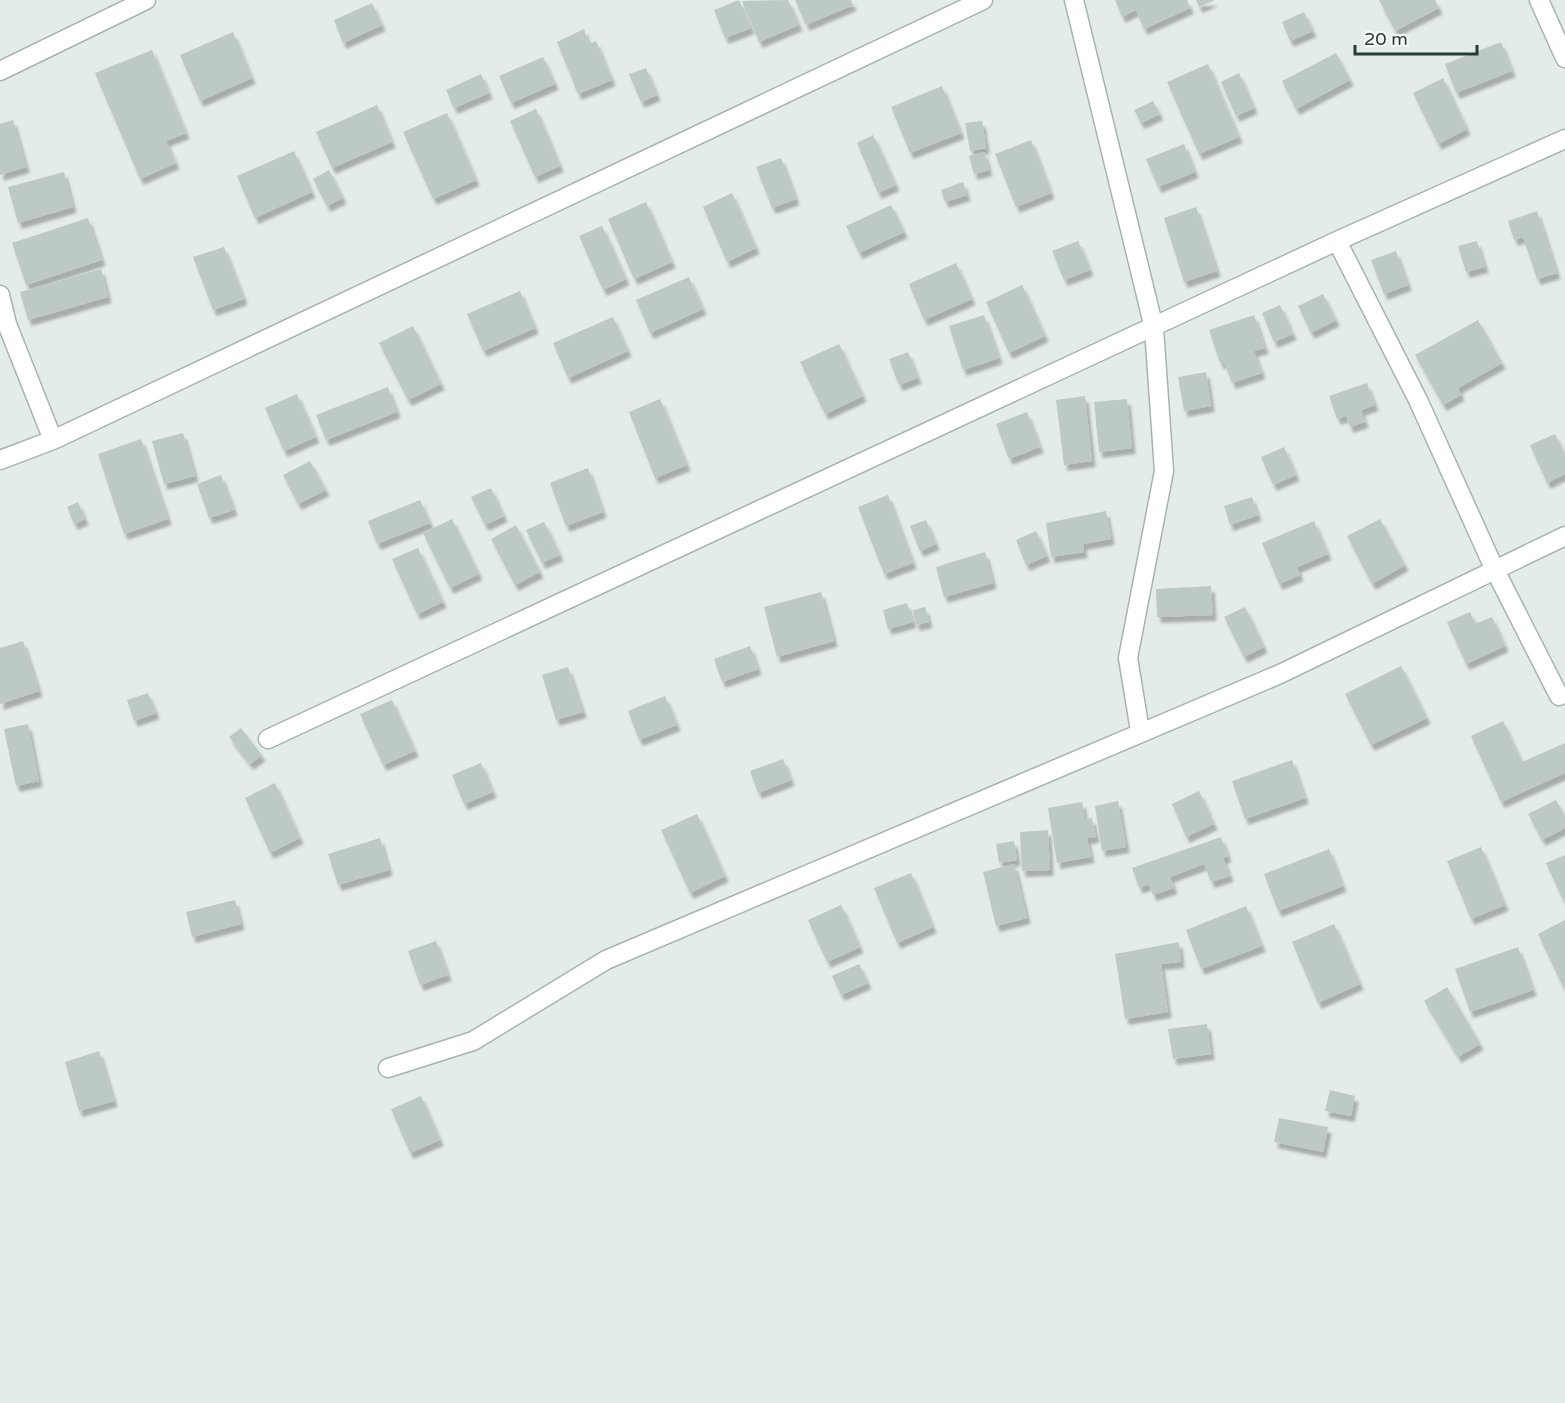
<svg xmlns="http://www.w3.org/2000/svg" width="1565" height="1403" font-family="'Varela Round',sans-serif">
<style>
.building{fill:#bcc9c4;filter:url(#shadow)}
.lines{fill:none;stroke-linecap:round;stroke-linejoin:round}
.minor-casing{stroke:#a7b4ae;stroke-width:21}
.minor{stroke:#fff;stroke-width:18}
</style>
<defs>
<filter id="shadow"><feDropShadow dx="3.5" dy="6" stdDeviation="1.5" flood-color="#0004"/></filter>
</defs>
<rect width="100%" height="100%" fill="#e4ece8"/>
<path class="building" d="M 739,0 L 751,28 L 725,38 L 714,10 Z
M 788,0 L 799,25 L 759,42 L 742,1 Z
M 795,0 L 851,0 L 853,5 L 806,25 Z
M 1115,0 L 1187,0 L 1190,8 L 1144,29 L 1136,10 L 1122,17 Z
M 1196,0 L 1215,0 L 1199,7 Z
M 1379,0 L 1435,0 L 1439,8 L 1395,31 Z
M 372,3 L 382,25 L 343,43 L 334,20 Z
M 1304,12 L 1313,31 L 1290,41 L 1282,22 Z
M 584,29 L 589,44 L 596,41 L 612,80 L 578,94 L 557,42 Z
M 233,32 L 252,78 L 200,101 L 180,55 Z
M 1501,42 L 1512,71 L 1456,93 L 1445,64 Z
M 152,50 L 186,133 L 166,141 L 176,163 L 140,179 L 95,73 Z
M 1336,53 L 1350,80 L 1296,109 L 1282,81 Z
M 543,57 L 555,84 L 511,103 L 499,76 Z
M 1208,64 L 1239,137 L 1199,154 L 1167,82 Z
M 646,68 L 657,95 L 641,102 L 629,74 Z
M 1239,73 L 1254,108 L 1236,116 L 1221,82 Z
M 481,74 L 489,93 L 454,108 L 446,90 Z
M 1443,78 L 1467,129 L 1438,144 L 1413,93 Z
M 942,86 L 961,133 L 910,153 L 891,107 Z
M 1153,101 L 1160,114 L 1141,123 L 1134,110 Z
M 377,105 L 392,142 L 332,168 L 316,132 Z
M 536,109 L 560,166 L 535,177 L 510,121 Z
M 447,113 L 476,180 L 433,199 L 403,132 Z
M 13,120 L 26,167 L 0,175 L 0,124 Z
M 982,121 L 986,148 L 970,151 L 965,123 Z
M 873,135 L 896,185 L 878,193 L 857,143 Z
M 1031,140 L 1051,193 L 1016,207 L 995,154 Z
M 1184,144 L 1195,172 L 1158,187 L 1146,159 Z
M 294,151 L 312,192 L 255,218 L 237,176 Z
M 984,152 L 989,170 L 974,174 L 969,156 Z
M 781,158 L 796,199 L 772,208 L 756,167 Z
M 329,170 L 343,198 L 327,206 L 313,179 Z
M 64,172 L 73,207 L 18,223 L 8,187 Z
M 963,182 L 967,195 L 945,202 L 941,190 Z
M 732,193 L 756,248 L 727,262 L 703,207 Z
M 646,202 L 672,262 L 634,279 L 608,219 Z
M 891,205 L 904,232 L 859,253 L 846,226 Z
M 1196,207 L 1217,271 L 1184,282 L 1164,218 Z
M 1537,211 L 1557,273 L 1537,279 L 1523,237 L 1514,240 L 1508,221 Z
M 88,218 L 102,260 L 26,285 L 12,243 Z
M 602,226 L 626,279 L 603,290 L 579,236 Z
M 1078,241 L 1090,270 L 1064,280 L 1052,251 Z
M 1477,241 L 1485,267 L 1466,272 L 1458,246 Z
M 224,247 L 244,299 L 213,310 L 193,257 Z
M 1396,251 L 1408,285 L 1384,294 L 1371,260 Z
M 956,263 L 972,299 L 924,320 L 909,284 Z
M 101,269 L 108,297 L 28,320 L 20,292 Z
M 689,277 L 703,309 L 650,333 L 636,300 Z
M 1022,285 L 1045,336 L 1009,353 L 986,302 Z
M 520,291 L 535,328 L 483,351 L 467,314 Z
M 1323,294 L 1336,320 L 1311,333 L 1298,306 Z
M 1280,305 L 1293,334 L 1274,342 L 1262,313 Z
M 984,315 L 999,358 L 963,370 L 949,326 Z
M 1254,315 L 1265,348 L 1254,351 L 1262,373 L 1232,383 L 1224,362 L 1220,363 L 1209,330 Z
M 613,317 L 628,351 L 568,378 L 553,343 Z
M 1478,320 L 1502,363 L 1458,388 L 1461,395 L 1443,405 L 1415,355 Z
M 413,326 L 441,384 L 408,400 L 379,343 Z
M 839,344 L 863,396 L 825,414 L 800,362 Z
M 908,352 L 918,378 L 899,385 L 889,359 Z
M 1206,372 L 1211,406 L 1184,411 L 1178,377 Z
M 1367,383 L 1375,405 L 1361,410 L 1365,422 L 1350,427 L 1346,416 L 1337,419 L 1329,396 Z
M 388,387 L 397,412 L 326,440 L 316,415 Z
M 297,394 L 316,437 L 284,451 L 265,408 Z
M 1085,396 L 1092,461 L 1064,465 L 1056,400 Z
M 660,399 L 687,465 L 655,478 L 629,412 Z
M 1127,399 L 1132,448 L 1099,452 L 1094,402 Z
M 1027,412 L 1040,447 L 1009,459 L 996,424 Z
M 183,433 L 195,476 L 164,484 L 152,441 Z
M 1555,434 L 1565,455 L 1565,474 L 1547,483 L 1530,445 Z
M 141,439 L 168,519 L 124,534 L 98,454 Z
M 1284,447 L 1296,475 L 1273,485 L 1261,457 Z
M 310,461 L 326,490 L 298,504 L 283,475 Z
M 588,468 L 603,512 L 566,526 L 550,483 Z
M 221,475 L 234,510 L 209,518 L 197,484 Z
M 491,488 L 504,516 L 485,525 L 471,497 Z
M 888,495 L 913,563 L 884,574 L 858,507 Z
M 1252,497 L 1258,515 L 1230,525 L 1224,506 Z
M 420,500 L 430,523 L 377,544 L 368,521 Z
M 78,502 L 85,519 L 74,524 L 67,507 Z
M 1106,511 L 1111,539 L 1083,544 L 1084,552 L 1051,557 L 1046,523 Z
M 452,519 L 479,574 L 450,588 L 423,533 Z
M 1380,519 L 1405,565 L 1372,584 L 1347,536 Z
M 926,520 L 936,544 L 920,551 L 910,526 Z
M 1314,521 L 1328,554 L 1297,567 L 1300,575 L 1279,584 L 1262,543 Z
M 544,522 L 560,555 L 542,563 L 526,530 Z
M 516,525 L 540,572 L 515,585 L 491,539 Z
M 1036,531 L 1047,556 L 1026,565 L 1016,540 Z
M 418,548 L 443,602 L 417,614 L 392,559 Z
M 985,552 L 993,583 L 944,597 L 936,567 Z
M 1211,586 L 1213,615 L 1157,617 L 1156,589 Z
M 821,592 L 834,641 L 777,657 L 764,607 Z
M 907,603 L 913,622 L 888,629 L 883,610 Z
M 925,607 L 929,622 L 916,625 L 913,610 Z
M 1245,607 L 1264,647 L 1244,657 L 1224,617 Z
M 1470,612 L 1475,624 L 1492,617 L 1505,646 L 1466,664 L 1447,622 Z
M 23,641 L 39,691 L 0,704 L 0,648 Z
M 750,646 L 758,669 L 722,682 L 714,659 Z
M 1401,666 L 1427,718 L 1371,745 L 1345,694 Z
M 568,667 L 583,712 L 556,720 L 542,675 Z
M 148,693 L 156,713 L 134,721 L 127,700 Z
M 665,696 L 677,725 L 639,740 L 628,711 Z
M 392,700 L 415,751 L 383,765 L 360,714 Z
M 1503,721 L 1522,762 L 1565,743 L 1565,773 L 1501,802 L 1471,736 Z
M 28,724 L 39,781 L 16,786 L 4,729 Z
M 241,728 L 262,755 L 250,764 L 229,737 Z
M 783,759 L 791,780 L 758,793 L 750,771 Z
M 1292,760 L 1305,798 L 1245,819 L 1232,781 Z
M 481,763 L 493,792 L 464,804 L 452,775 Z
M 275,783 L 300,838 L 270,853 L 245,798 Z
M 1199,791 L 1214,824 L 1186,837 L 1172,804 Z
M 1556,800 L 1565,817 L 1565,828 L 1542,840 L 1528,814 Z
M 1118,801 L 1126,847 L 1102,851 L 1095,806 Z
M 1082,802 L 1085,819 L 1092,818 L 1096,837 L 1087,838 L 1091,857 L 1057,863 L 1048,808 Z
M 697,814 L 725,876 L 690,893 L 661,830 Z
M 1048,830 L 1050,870 L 1022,871 L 1020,832 Z
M 1221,837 L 1228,856 L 1223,858 L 1230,876 L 1211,882 L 1204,864 L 1170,877 L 1174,888 L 1153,895 L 1149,884 L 1139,888 L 1132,868 Z
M 380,838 L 389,870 L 338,885 L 328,854 Z
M 1014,841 L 1017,860 L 999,863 L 996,844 Z
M 1481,847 L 1505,905 L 1471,919 L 1447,861 Z
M 1329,849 L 1343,886 L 1278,911 L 1264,874 Z
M 1565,855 L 1565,899 L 1563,900 L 1546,863 Z
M 1014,864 L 1027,918 L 996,926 L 983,872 Z
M 911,873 L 933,927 L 897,943 L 874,888 Z
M 235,900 L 241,924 L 192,937 L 186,912 Z
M 841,905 L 860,947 L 827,962 L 808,920 Z
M 1246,906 L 1262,946 L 1201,969 L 1186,930 Z
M 1565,920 L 1565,986 L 1563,987 L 1538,934 Z
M 1334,924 L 1360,984 L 1318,1003 L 1292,942 Z
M 436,941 L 448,975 L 420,985 L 408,951 Z
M 1179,942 L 1181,962 L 1161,964 L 1168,1012 L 1125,1019 L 1115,954 Z
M 1518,947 L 1533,990 L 1470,1012 L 1455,969 Z
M 859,964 L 868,983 L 841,995 L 832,976 Z
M 1447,987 L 1480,1044 L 1458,1057 L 1424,1001 Z
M 1207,1024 L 1211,1054 L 1173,1059 L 1168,1029 Z
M 99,1051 L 114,1101 L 79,1111 L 65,1062 Z
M 1330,1090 L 1355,1096 L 1351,1116 L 1325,1111 Z
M 421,1096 L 440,1140 L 410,1153 L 391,1109 Z
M 1279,1118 L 1328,1127 L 1323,1152 L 1274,1142 Z"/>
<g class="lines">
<g class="minor-casing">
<path id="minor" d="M 1074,0 L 1154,328 L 1164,471 L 1128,658 L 1140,731
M 1539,0 L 1565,58
M 0,71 L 146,0
M 1337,241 L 1418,400 L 1494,568 L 1559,696
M 0,295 L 7,324 L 53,440
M 0,460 L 53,440 L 983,0
M 268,739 L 1337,241 L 1565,139
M 388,1068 L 473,1041 L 606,960 L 1280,674 L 1565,536"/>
</g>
<use href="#minor" class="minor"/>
</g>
<path d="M1355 45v9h122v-9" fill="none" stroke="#253c34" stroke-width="3"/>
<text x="1364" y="45" font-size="18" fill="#253c34" stroke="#f4f9f6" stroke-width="4.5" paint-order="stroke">20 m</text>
</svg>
